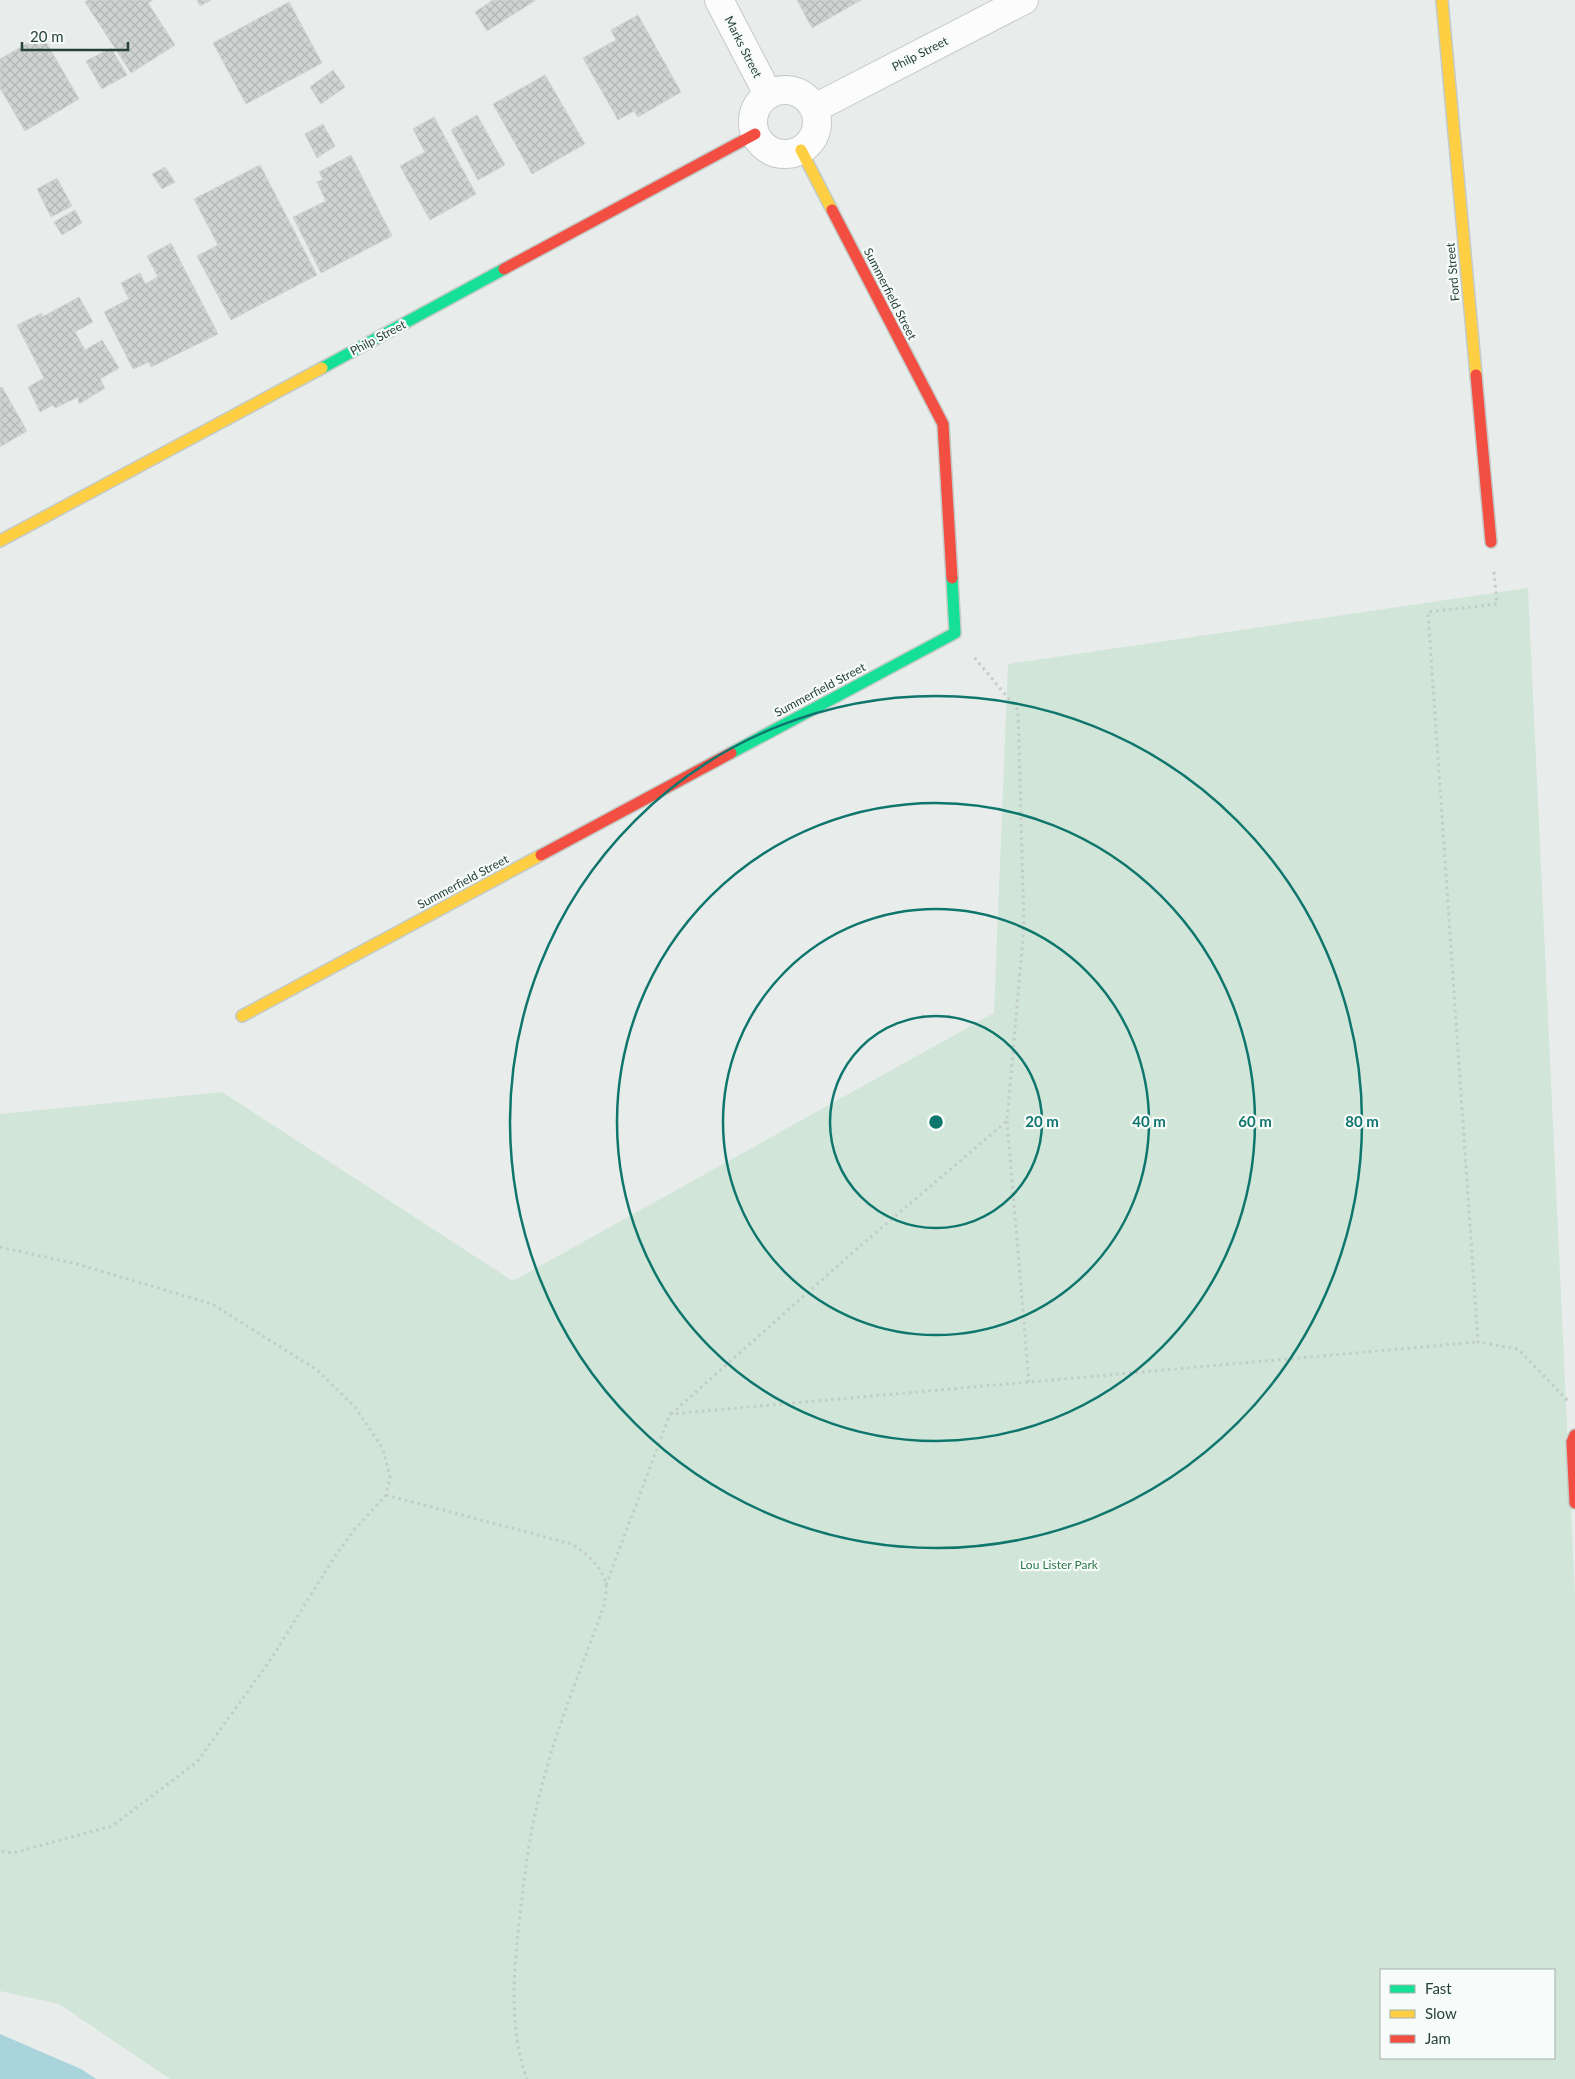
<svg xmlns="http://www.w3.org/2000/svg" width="1575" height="2079" font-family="Lato,sans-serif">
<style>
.park{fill:#d1e6d8;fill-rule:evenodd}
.water{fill:#a9d4db}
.building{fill:url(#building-cross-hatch);stroke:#d1d6d4}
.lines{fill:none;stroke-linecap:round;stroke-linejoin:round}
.street-casing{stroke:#c5cac8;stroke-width:30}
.fast-casing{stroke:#c3cbc8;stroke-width:14}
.slow-casing{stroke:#c3cbc8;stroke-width:14}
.jam-casing{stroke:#c3cbc8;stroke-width:14}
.path{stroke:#c3ccca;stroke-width:3;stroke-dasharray:2.5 4;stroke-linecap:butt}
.street{stroke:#fcfcfc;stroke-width:28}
.fast{stroke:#16e098;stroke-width:11}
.slow{stroke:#ffcf43;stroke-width:11}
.jam{stroke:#f24e42;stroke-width:11}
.ring{fill:none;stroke:#0f766e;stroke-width:2.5}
.labels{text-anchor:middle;stroke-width:4.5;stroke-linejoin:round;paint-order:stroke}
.street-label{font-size:12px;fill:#24423a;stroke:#f7fbf9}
.park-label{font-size:12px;fill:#2d7a4b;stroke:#f7fbf9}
.centre{fill:#0f766e;stroke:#f7fbf9;stroke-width:2.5}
.ring-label{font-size:15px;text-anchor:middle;font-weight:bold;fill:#0f766e;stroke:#f7fbf9;stroke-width:4.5;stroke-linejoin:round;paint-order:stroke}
</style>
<defs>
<pattern id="building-cross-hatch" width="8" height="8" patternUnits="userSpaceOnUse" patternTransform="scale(1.25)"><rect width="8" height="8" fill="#cfd4d2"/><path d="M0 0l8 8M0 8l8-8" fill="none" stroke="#b2b7b5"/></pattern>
</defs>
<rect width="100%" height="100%" fill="#e8edeb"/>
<path class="park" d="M 1528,588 L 1575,1596 L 1575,2079 L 170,2079 L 59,2004 L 0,1991 L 0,1114 L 222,1092 L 513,1281 L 994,1013 L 1008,664 ZM 1381,1970 L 1554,1970 L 1554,2058 L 1381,2058 Z"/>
<path class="water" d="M 0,2034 L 81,2069 L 96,2079 L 0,2079 Z"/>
<path class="building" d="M 87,0 L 153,0 L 148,3 L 175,45 L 131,73 L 85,2 Z
M 197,0 L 211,0 L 200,6 Z
M 493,0 L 536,0 L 487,31 L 475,12 Z
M 797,0 L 861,0 L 812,28 Z
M 289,2 L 322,63 L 246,104 L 213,43 Z
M 638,15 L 681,92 L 638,117 L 634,111 L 618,120 L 583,58 L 616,40 L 611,30 Z
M 42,35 L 79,99 L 25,131 L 0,88 L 0,59 Z
M 111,48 L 127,75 L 102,89 L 86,61 Z
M 333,70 L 345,87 L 321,104 L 310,87 Z
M 545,75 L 585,144 L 532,174 L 493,104 Z
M 477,115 L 505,165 L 478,180 L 451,130 Z
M 434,117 L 476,194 L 430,220 L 400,166 L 425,152 L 413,129 Z
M 323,124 L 335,146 L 317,158 L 305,134 Z
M 351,155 L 392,236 L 321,273 L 293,217 L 326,201 L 317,182 L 323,179 L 319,172 Z
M 260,165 L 317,275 L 231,320 L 197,256 L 218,245 L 194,199 Z
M 165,167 L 175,182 L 162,189 L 152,174 Z
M 57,178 L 72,206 L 51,217 L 37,189 Z
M 75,210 L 82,223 L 62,235 L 54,222 Z
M 171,243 L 218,334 L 151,367 L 149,362 L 133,369 L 104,312 L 129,299 L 121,283 L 140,273 L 145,284 L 158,277 L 147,256 Z
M 79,297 L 93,322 L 75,332 L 85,350 L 102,340 L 119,368 L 100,379 L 105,388 L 79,404 L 78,397 L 55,408 L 53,405 L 40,412 L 28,387 L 44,378 L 17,325 L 42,313 L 42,317 Z
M 2,387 L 27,431 L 0,447 L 0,388 Z"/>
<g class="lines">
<g class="street-casing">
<path id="street" d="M 719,0 L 768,94
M753 122a32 32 0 1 1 64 0a32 32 0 1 1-64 0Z
M 815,108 L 1024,0"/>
</g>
<g class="fast-casing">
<path id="fast" d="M 322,368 L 504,269
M 731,753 L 955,633 L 952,578"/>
</g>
<g class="slow-casing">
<path id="slow" d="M 1442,0 L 1476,375
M 801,150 L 832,210
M 0,541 L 322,368
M 242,1016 L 541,855"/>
</g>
<g class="jam-casing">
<path id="jam" d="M 832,210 L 943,424 L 952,578
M 504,269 L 755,134
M 1476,375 L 1491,542
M 541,855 L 731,753
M 1575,1435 L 1572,1442 L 1575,1503"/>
</g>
<path class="path" d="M 1494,572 L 1497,604 L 1428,612 L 1478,1342 L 1518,1349 L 1570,1403
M 1007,1121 L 1029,1382
M 0,1247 L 77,1264 L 212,1304 L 317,1370 L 355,1407 L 383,1449 L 390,1477 L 386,1495 L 354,1530 L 335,1556 L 271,1659 L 197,1762 L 112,1826 L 13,1853 L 0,1851
M 671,1414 L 859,1247 L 1007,1121 L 1024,926 L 1018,710 L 974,657
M 386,1495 L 572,1544 C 586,1553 603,1567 606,1585 C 607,1591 605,1599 604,1605 C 581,1671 552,1737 537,1806 C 527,1847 523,1891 518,1933 C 513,1980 510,2034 527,2079
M 606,1585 L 670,1414 L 1478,1342"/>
<use href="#street" class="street"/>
<use href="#fast" class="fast"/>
<use href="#slow" class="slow"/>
<use href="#jam" class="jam"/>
</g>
<g class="ring">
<circle cx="936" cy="1122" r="106"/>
<circle cx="936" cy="1122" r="213"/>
<circle cx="936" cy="1122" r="319"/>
<circle cx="936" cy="1122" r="426"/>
</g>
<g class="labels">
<g class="street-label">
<text transform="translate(743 47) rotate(63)" y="4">Marks Street</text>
<text transform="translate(920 54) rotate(-27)" y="4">Philp Street</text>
<text transform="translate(1453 272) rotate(-95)" y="4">Ford Street</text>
<text transform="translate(890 294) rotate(63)" y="4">Summerfield Street</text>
<text transform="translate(378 338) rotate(-28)" y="4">Philp Street</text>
<text transform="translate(820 690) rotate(-28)" y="4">Summerfield Street</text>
<text transform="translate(463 882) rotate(-28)" y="4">Summerfield Street</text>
</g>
<g class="park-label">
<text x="1059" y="1569">Lou Lister Park</text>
</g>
</g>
<circle cx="936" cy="1122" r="8" class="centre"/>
<g class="ring-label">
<text x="1042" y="1127">20 m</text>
<text x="1149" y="1127">40 m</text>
<text x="1255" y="1127">60 m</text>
<text x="1362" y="1127">80 m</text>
</g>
<rect x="1380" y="1969" width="175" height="90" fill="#f7fbf9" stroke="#a3b1ad"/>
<rect x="1390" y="1985" width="25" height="8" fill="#16e098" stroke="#a3b1ad"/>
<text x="1425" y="1994" font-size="15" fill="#24423a">Fast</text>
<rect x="1390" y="2010" width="25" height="8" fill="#ffcf43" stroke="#a3b1ad"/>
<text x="1425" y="2019" font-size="15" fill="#24423a">Slow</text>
<rect x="1390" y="2035" width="25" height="8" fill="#f24e42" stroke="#a3b1ad"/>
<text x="1425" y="2044" font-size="15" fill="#24423a">Jam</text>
<path d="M22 42v8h106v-8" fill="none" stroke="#24423a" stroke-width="2.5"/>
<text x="30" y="42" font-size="15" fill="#24423a" stroke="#f7fbf9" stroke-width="4" paint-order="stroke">20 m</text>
</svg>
